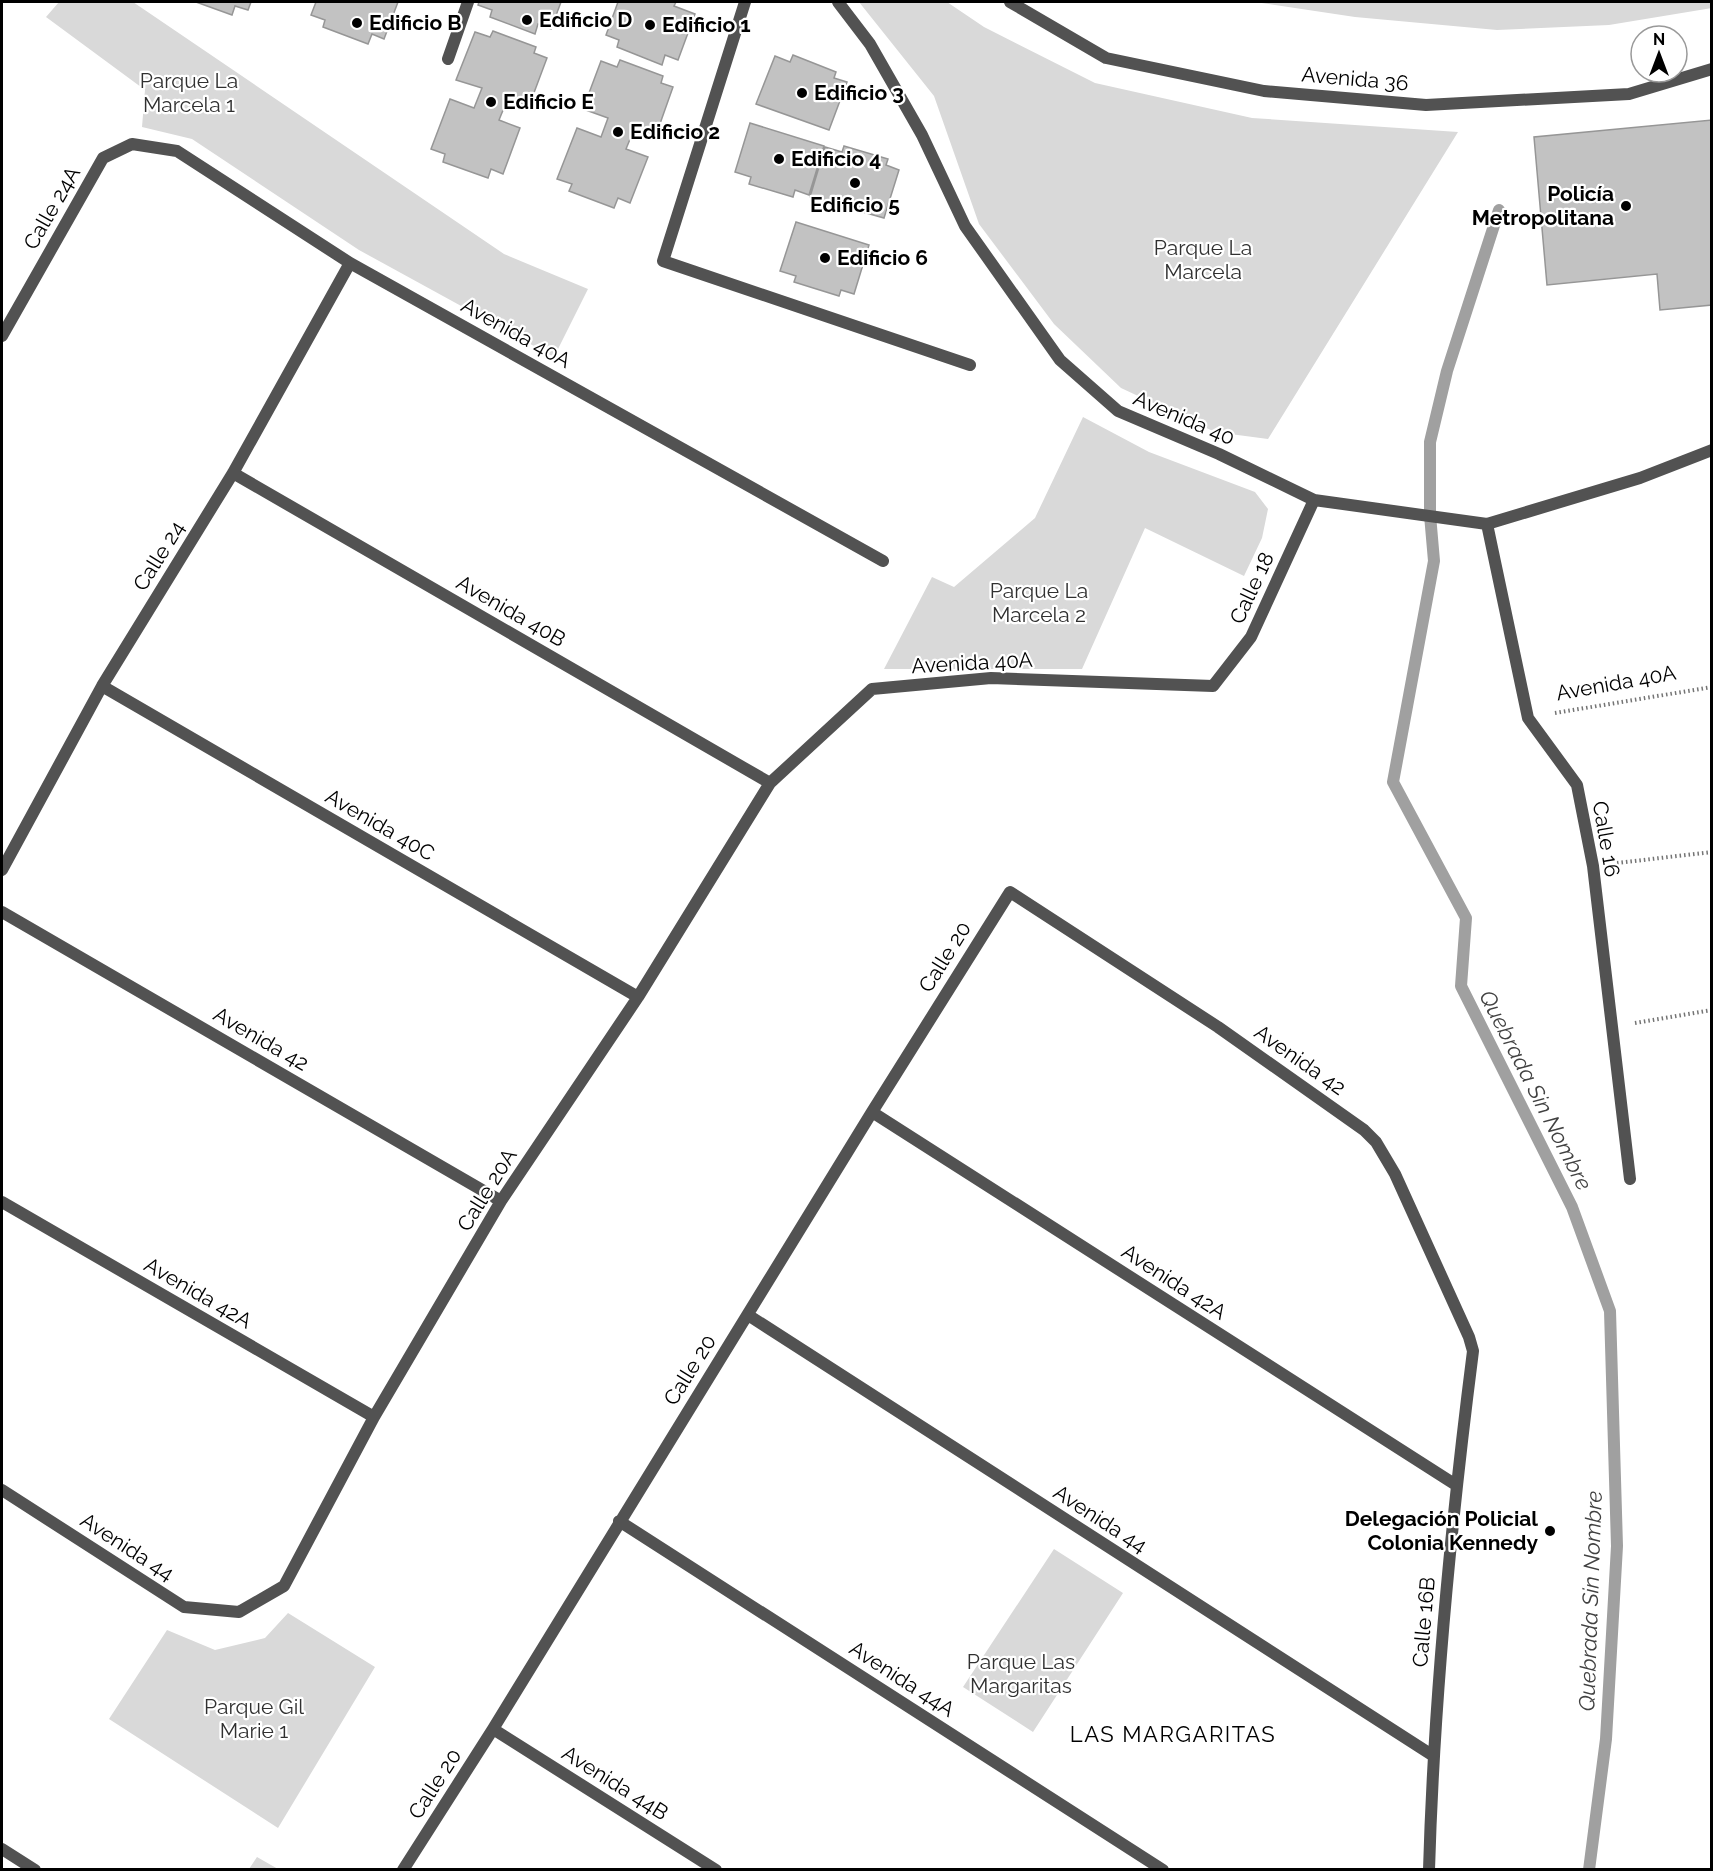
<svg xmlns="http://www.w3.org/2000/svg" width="1713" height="1871" font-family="Raleway,sans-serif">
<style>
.green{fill:#d9d9d9}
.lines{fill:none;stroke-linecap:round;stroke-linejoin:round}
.stream{stroke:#a0a0a0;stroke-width:12}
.building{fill:#c2c2c2;stroke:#969696;stroke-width:1.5}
.path{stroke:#747474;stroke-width:4;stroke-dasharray:1.5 3;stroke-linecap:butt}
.service{stroke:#525252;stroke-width:12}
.minor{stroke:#525252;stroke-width:12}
.tertiary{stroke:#525252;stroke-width:12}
.poi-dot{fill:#000;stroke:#fff;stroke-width:2}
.labels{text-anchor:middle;stroke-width:4.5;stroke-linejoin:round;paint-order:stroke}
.poi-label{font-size:21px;font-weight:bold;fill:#000;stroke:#fff;text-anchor:start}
.street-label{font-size:21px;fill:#000;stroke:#fff}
.park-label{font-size:21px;fill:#303030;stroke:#fff}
.water-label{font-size:22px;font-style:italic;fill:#414141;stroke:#fff}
.neighbourhood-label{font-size:22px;letter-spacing:1.5px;fill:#000;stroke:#fff}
</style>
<rect width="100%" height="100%" fill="#fff"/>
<path class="green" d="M 59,2 L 133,2 L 504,254 L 588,289 L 554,357 L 359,250 L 192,139 L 142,127 L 145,90 L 46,17 Z
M 859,2 L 947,2 L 984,27 L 1095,83 L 1252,118 L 1458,132 L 1268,439 L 1215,432 L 1121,388 L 1054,324 L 979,224 L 934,96 Z
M 1255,2 L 1711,2 L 1712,8 L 1609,25 L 1497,30 L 1355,17 Z
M 1083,417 L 1149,452 L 1255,492 L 1268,509 L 1262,538 L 1244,576 L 1145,528 L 1082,669 L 884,669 L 932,577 L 954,587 L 1035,518 Z
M 1054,1549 L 1123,1593 L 1033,1732 L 963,1687 Z
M 288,1613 L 375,1667 L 278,1828 L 109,1719 L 167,1630 L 215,1650 L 265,1638 Z
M 257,1857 L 278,1869 L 249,1869 Z"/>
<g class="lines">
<path class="stream" d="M 1499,210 L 1447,371 L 1430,442 L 1430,515 L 1434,561 L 1393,782 L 1466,918 L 1461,986 L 1572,1207 L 1610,1311 L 1617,1546 L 1606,1739 L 1589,1870"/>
</g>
<path class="building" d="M 196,2 L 251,2 L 248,10 L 235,6 L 232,15 Z
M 316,2 L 398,2 L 384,39 L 372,34 L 368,44 L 323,27 L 325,20 L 311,15 Z
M 479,2 L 561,2 L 551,29 L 538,24 L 535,34 L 490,17 L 492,10 L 478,5 Z
M 618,2 L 676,2 L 674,6 L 695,14 L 678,60 L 665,55 L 662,65 L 617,47 L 619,40 L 606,35 Z
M 493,31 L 536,47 L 534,53 L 547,58 L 529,106 L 508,98 L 499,120 L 520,128 L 503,174 L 491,169 L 488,178 L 443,162 L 445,154 L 431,149 L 450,99 L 474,108 L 482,88 L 456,80 L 475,32 L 490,37 Z
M 793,55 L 836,72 L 834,78 L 847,82 L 829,130 L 756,104 L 775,56 L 790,62 Z
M 620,60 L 663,76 L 661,83 L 673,87 L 656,135 L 635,127 L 626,149 L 648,157 L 630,203 L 618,198 L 614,208 L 569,191 L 572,184 L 557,179 L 577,128 L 601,137 L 608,118 L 583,109 L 601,61 L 617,67 Z
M 1712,120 L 1712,305 L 1660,310 L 1657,274 L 1547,285 L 1534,137 Z
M 750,123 L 824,146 L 809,195 L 795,190 L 793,197 L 749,184 L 751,177 L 735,172 Z
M 844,146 L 888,159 L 886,165 L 899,170 L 884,218 L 810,197 L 825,147 L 842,152 Z
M 796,222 L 869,245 L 854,294 L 841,290 L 839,296 L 794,282 L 796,276 L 780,271 Z"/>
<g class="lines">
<path class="path" d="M 1555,713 L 1712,687
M 1617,863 L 1712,852
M 1635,1023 L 1712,1010"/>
<path class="service" d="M 745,2 L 663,261 L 970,365
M 448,59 L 468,2"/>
<path class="minor" d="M 838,2 L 870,44 L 922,135 L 965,226 L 1060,360 L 1118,411 L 1219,454 L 1314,500 L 1487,524 L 1640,478 L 1712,450
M 2,336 L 103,158 L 132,144 L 177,151 L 350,263 L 883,561
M 233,473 L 770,783
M 1487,524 L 1528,718 L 1577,785 L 1593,866 L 1630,1179
M 102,686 L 638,997
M 2,870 L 102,686 L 233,473 L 350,263
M 2,912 L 501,1201
M 872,1112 L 1456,1485
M 2,1202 L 374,1417
M 748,1315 L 1432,1755
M 2,1490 L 184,1607 L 239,1612 L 284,1586 L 374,1417 L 501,1201 L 638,997 L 770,783 L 872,689 L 991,678 L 1213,686 L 1251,637 L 1314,500
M 619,1521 L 1163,1870
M 493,1729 L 716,1870
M 403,1870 L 493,1729 L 872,1112 L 1010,892 L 1218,1027 L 1364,1130 L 1376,1142 L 1395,1174 L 1469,1337 L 1473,1351 C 1451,1523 1434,1696 1429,1870"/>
<path class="tertiary" d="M 1010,2 L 1106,58 L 1264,91 L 1426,105 L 1629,94 L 1712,69
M 2,1849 L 35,1870"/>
</g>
<g class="poi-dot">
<circle cx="527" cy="20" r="6"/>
<circle cx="357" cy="23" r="6"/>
<circle cx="650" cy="25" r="6"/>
<circle cx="802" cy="93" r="6"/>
<circle cx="491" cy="102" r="6"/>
<circle cx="618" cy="132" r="6"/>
<circle cx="779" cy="159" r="6"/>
<circle cx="855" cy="183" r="6"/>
<circle cx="1626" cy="206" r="6"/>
<circle cx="825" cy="258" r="6"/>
<circle cx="1550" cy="1531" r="6"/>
</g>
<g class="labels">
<g class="poi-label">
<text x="539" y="27">Edificio D</text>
<text x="369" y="30">Edificio B</text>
<text x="662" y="32">Edificio 1</text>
<text x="814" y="100">Edificio 3</text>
<text x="503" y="109">Edificio E</text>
<text x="630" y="139">Edificio 2</text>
<text x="791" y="166">Edificio 4</text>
<text x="1614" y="201" text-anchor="end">Policía<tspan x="1614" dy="24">Metropolitana</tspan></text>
<text x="855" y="212" text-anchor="middle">Edificio 5</text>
<text x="837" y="265">Edificio 6</text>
<text x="1538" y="1526" text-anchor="end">Delegación Policial<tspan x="1538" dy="24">Colonia Kennedy</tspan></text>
</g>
<g class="street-label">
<text transform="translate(1355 79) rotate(5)" y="7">Avenida 36</text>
<text transform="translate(52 208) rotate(-60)" y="7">Calle 24A</text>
<text transform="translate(516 333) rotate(29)" y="7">Avenida 40A</text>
<text transform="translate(1184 418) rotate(23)" y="7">Avenida 40</text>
<text transform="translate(159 556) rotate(-58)" y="7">Calle 24</text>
<text transform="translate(1252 588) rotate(-65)" y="7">Calle 18</text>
<text transform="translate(511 611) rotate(30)" y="7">Avenida 40B</text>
<text transform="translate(972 663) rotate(-3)" y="7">Avenida 40A</text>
<text transform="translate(1616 683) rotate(-10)" y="7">Avenida 40A</text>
<text transform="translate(380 825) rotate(30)" y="7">Avenida 40C</text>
<text transform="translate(1606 839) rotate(80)" y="7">Calle 16</text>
<text transform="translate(945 957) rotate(-58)" y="7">Calle 20</text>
<text transform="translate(261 1039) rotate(30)" y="7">Avenida 42</text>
<text transform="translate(1300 1060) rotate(35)" y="7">Avenida 42</text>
<text transform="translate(487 1190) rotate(-58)" y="7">Calle 20A</text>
<text transform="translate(1174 1282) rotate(33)" y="7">Avenida 42A</text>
<text transform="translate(198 1293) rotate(30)" y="7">Avenida 42A</text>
<text transform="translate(690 1370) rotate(-58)" y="7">Calle 20</text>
<text transform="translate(1100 1519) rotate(33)" y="7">Avenida 44</text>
<text transform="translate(127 1547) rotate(33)" y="7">Avenida 44</text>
<text transform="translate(1424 1622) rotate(-85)" y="7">Calle 16B</text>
<text transform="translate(902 1679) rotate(33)" y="7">Avenida 44A</text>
<text transform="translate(615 1783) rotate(32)" y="7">Avenida 44B</text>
<text transform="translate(435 1784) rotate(-57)" y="7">Calle 20</text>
</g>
<g class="park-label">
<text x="189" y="88">Parque La<tspan x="189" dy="24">Marcela 1</tspan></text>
<text x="1203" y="255">Parque La<tspan x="1203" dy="24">Marcela</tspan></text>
<text x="1039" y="598">Parque La<tspan x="1039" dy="24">Marcela 2</tspan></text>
<text x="1021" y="1669">Parque Las<tspan x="1021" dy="24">Margaritas</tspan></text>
<text x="254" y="1714">Parque Gil<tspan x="254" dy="24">Marie 1</tspan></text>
</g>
<g class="water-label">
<text transform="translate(1536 1090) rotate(63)" y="8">Quebrada Sin Nombre</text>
<text transform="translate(1590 1601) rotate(-88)" y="8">Quebrada Sin Nombre</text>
</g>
<g class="neighbourhood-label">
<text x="1173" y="1742">LAS MARGARITAS</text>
</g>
</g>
<rect width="1713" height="1871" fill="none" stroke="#000000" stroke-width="6"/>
<g transform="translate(1659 54)"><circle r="28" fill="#ffffff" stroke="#999999" stroke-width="1.5"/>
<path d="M0-4.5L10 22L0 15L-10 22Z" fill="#000000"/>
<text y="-9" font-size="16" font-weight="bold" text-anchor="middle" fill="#000000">N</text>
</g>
</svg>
